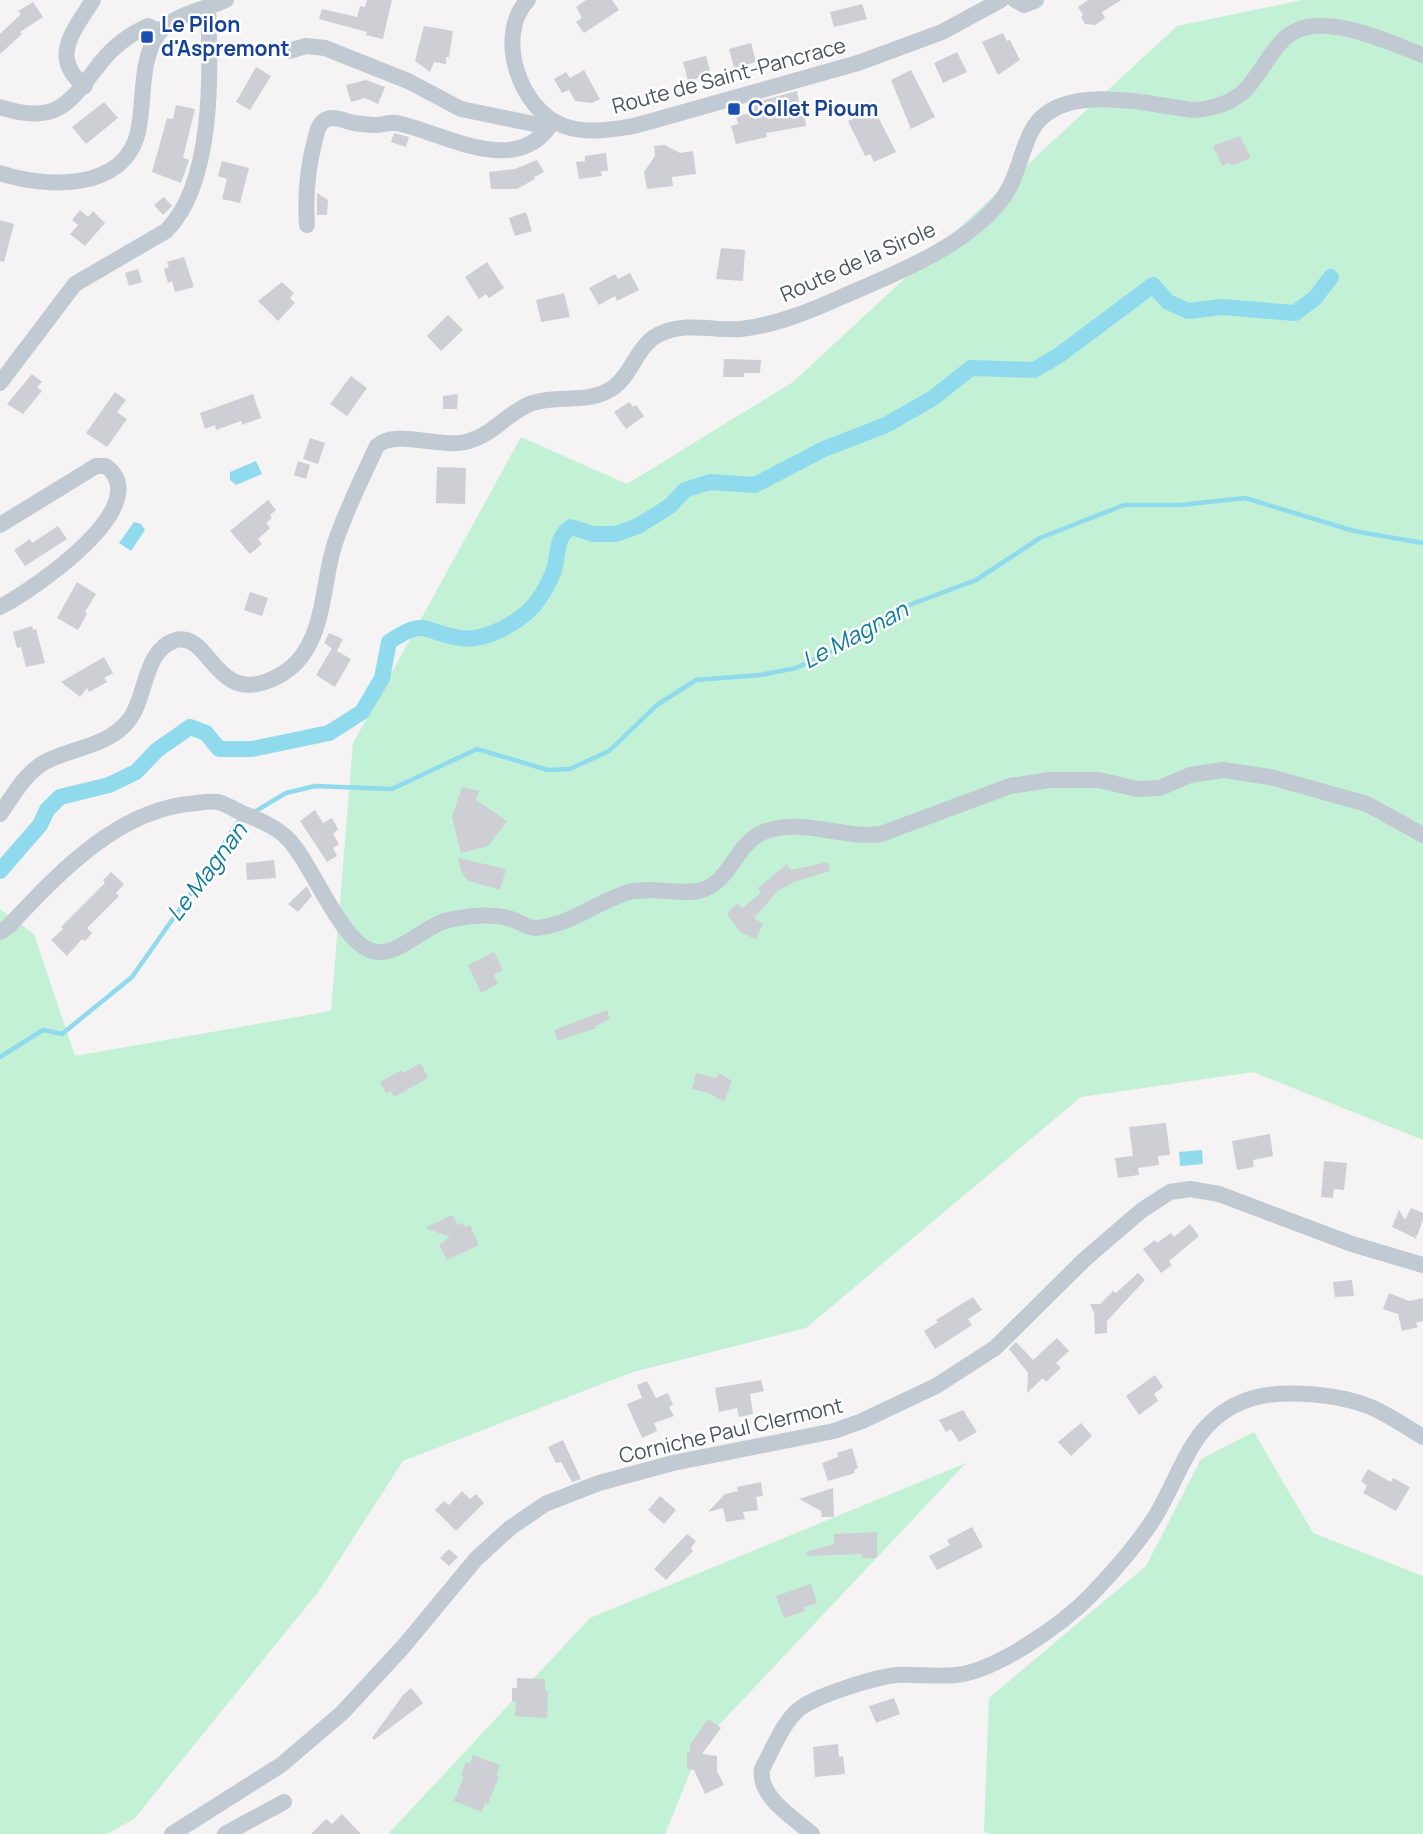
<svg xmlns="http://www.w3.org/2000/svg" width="1423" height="1834" font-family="Manrope,sans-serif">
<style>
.green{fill:#c3f1d5}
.water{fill:#90daee}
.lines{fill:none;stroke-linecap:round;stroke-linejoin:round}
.stream{stroke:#90daee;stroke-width:4.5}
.canal{stroke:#90daee;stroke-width:16}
.building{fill:#cdcfd5}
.minor{stroke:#c1cad2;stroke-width:16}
.transit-dot{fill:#1a4fb4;stroke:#fff;stroke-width:2.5}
.labels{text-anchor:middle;stroke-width:5;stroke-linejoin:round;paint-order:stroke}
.transit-label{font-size:21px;font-weight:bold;fill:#164399;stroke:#fff;text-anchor:start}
.street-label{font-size:21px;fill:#4a5661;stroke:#fff}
.water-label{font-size:23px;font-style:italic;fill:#0c7c9b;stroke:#fff}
</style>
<rect width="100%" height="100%" fill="#f5f3f3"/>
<path class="green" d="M 1302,0 L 1423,0 L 1423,1140 L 1253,1072 L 1081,1097 L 806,1328 L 633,1372 L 403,1461 L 319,1591 L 134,1819 L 107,1834 L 0,1834 L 0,909 L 34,934 L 75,1056 L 331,1011 L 353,743 L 521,437 L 627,484 L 793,382 L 1177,26 Z
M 1254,1432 L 1313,1533 L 1423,1576 L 1423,1834 L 989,1834 L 984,1831 L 989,1698 L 1146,1566 L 1201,1459 Z
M 966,1463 L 702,1743 L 665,1834 L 388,1834 L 590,1618 Z"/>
<path class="water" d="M 256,461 L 262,474 L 236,485 L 230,480 L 230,472 Z
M 134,522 L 141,524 L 145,530 L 131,551 L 119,543 Z
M 1202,1150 L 1203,1164 L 1180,1166 L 1179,1152 Z"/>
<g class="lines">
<path class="stream" d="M 251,814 L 286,793 L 315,786 L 392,789 L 477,749 L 548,770 L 570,769 L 609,751 L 657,705 L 696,680 L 760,675 L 796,668 L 852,642 L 904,607 L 976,580 L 1040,538 L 1124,505 L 1181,505 L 1245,498 L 1354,531 L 1423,543
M 0,1057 L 43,1030 L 62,1034 L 132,977 L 208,869 L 237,823 L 244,818"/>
<path class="canal" d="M 0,871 L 40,825 L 47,810 L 60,797 L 109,785 L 136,772 L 157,750 L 190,727 L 206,733 L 219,749 L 252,749 L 329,733 L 362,712 L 382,678 L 389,642 C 425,617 423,632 460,638 C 480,641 504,630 520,618 C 536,607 547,588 554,570 C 559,554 555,538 571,527 L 593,534 L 616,534 L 638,526 L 670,506 L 685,490 L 710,482 L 755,485 L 824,449 L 886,425 L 933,398 L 971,368 L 1034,370 L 1058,356 L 1153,285 L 1168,302 L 1188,311 L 1222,307 L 1295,313 L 1315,298 L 1331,277"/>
</g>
<path class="building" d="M 367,0 L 392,0 L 383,39 L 366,35 L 367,32 L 319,19 L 322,9 L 357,17 L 360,6 L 365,7 Z
M 586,0 L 612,0 L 619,10 L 584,33 L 576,22 L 582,18 L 576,7 Z
M 1088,0 L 1121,0 L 1102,12 L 1105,18 L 1095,25 L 1085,24 L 1081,17 L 1083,15 L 1078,7 Z
M 33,2 L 43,17 L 20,32 L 22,34 L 0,54 L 0,34 L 21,14 L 18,11 Z
M 862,4 L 867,19 L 834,27 L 830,12 Z
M 424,26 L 453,31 L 449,57 L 446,57 L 446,64 L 434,62 L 430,72 L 415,61 Z
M 1003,33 L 1007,41 L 1010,40 L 1020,60 L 998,75 L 982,42 Z
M 751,43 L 756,62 L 734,68 L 729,49 Z
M 957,52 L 967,72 L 943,83 L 934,63 Z
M 706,56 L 711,75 L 688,81 L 683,62 Z
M 256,67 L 271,76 L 250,110 L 236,102 Z
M 584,70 L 600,99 L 592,103 L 575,101 L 569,90 L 562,93 L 554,79 L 566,72 L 570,78 Z
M 911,70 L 935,117 L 911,129 L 891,80 Z
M 366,80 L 385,87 L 378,104 L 365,98 L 351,102 L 346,85 Z
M 797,91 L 799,102 L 803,102 L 806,126 L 766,133 L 767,137 L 736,144 L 731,126 L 738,124 L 736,116 L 751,113 L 749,104 Z
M 870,101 L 896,152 L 874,162 L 870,154 L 865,156 L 848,121 L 853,119 L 848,112 Z
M 104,102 L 118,118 L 86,144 L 72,127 Z
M 176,105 L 195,109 L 183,158 L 189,160 L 181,183 L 152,172 L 167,118 L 173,119 Z
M 394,133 L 409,137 L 406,147 L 391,142 Z
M 1240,136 L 1251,158 L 1231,166 L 1230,163 L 1222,166 L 1213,146 Z
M 665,145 L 680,153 L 693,151 L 696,174 L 672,177 L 673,186 L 647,189 L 644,172 L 655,156 L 654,146 Z
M 606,153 L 608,171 L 601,171 L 602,176 L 579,179 L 576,162 L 585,161 L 585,156 Z
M 537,160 L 544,172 L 534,177 L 535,179 L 517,189 L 491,189 L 489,172 L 515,169 Z
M 222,161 L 249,168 L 240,203 L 222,199 L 227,179 L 218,176 Z
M 317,193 L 328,200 L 327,215 L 317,215 Z
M 164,197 L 172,206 L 163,215 L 154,205 Z
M 80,210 L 88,217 L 93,211 L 105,223 L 85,246 L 70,234 L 78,225 L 72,220 Z
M 526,212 L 532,231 L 515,236 L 509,218 Z
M 0,220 L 14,224 L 4,262 L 0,261 Z
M 721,248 L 745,250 L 743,281 L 716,279 Z
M 184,257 L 194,287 L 175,292 L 172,281 L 168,283 L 164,269 L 169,267 L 167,262 Z
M 487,262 L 504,288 L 489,298 L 486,294 L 479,299 L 465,277 Z
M 138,269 L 142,282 L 129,286 L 125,273 Z
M 630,273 L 639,290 L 617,301 L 615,296 L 599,305 L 589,288 L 615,274 L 618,279 Z
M 282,282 L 294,293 L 290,298 L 295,303 L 278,321 L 258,301 Z
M 564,293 L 570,317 L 541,322 L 536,300 Z
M 448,315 L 463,330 L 441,351 L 427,336 Z
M 724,359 L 761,360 L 760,373 L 744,373 L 744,377 L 723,377 Z
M 32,374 L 42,382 L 37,387 L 42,391 L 23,414 L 7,404 Z
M 351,376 L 367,388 L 347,416 L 330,404 Z
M 115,392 L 126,400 L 117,412 L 127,419 L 107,447 L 86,433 Z
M 253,394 L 261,418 L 242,425 L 241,421 L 216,430 L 215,425 L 205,429 L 200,413 Z
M 458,394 L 457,409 L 443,409 L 443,396 Z
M 629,402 L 633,407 L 636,405 L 644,416 L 626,429 L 614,412 Z
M 310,438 L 325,443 L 318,464 L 303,459 Z
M 298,461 L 310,465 L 306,479 L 294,475 Z
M 437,467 L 466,468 L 465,504 L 436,503 Z
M 268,500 L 276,510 L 270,515 L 272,518 L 266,523 L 270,528 L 258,539 L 262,544 L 250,554 L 230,531 Z
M 58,526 L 67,539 L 25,566 L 14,550 L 30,539 L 32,543 Z
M 77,582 L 96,594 L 85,612 L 87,614 L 78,630 L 57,618 Z
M 250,592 L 268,598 L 262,616 L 244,610 Z
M 32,626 L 33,630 L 36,629 L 45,663 L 26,667 L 21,647 L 17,648 L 13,632 Z
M 329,633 L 343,639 L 337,651 L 351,659 L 335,687 L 316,675 L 332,648 L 334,650 L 324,643 Z
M 104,657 L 113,673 L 104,678 L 107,682 L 89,692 L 87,688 L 80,697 L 61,682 Z
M 462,787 L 479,791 L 476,800 L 507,821 L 488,846 L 461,853 L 452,817 Z
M 315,810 L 323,823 L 332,818 L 338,829 L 333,834 L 339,844 L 333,848 L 337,856 L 327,862 L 300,821 Z
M 458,858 L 506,869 L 500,890 L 469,881 L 462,874 Z
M 274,860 L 276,878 L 247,880 L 246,863 Z
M 828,862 L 830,871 L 797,881 L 779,890 L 754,918 L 763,924 L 756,939 L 741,933 L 727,914 L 737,903 L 742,908 L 761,893 L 758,888 L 787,864 L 791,870 Z
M 111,872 L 124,884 L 116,893 L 119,896 L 87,928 L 92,933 L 85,941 L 82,939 L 67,956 L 51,940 L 63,929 L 61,927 L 105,883 L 103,880 Z
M 307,886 L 312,896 L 298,912 L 288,904 Z
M 494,952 L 503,970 L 494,975 L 498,984 L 481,993 L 468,965 Z
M 607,1010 L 610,1019 L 595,1026 L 596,1028 L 558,1041 L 554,1030 Z
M 421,1063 L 428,1078 L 394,1097 L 391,1091 L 386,1093 L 380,1082 L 402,1070 L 403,1073 Z
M 696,1073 L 716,1078 L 719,1073 L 732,1081 L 724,1102 L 709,1093 L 692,1089 Z
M 1166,1123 L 1170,1155 L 1158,1156 L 1159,1165 L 1138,1168 L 1139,1175 L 1118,1178 L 1115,1158 L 1133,1156 L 1129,1127 Z
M 1270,1134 L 1273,1156 L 1253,1160 L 1254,1167 L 1237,1170 L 1232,1141 Z
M 1324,1161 L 1347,1163 L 1344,1190 L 1334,1189 L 1333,1198 L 1321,1197 Z
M 1411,1208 L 1423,1213 L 1423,1220 L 1417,1236 L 1415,1235 L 1417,1239 L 1392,1227 L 1399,1210 L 1405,1220 Z
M 452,1215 L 458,1225 L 462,1223 L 465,1227 L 470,1225 L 479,1245 L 447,1260 L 439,1245 L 450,1237 L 425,1228 Z
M 1190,1224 L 1199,1236 L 1169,1261 L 1172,1265 L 1161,1273 L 1143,1249 L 1155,1240 L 1157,1243 L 1171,1233 L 1174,1237 Z
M 1138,1273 L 1145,1280 L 1107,1321 L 1107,1333 L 1095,1334 L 1094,1313 L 1090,1304 L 1100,1304 L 1113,1291 L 1116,1293 Z
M 1352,1280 L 1354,1296 L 1335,1297 L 1333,1282 Z
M 1389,1293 L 1409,1301 L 1423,1298 L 1423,1321 L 1416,1323 L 1418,1327 L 1402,1331 L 1398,1314 L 1383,1309 Z
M 973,1297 L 982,1310 L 968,1319 L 972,1325 L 935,1349 L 924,1331 L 938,1322 L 936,1320 Z
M 1057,1338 L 1069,1351 L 1056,1363 L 1061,1368 L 1046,1382 L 1043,1378 L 1027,1393 L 1028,1373 L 1009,1349 L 1016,1342 L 1033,1360 Z
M 1155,1375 L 1163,1387 L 1154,1394 L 1158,1401 L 1139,1415 L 1126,1396 Z
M 761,1380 L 764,1391 L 750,1394 L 753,1414 L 739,1417 L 737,1408 L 719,1412 L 715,1388 Z
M 647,1381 L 656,1398 L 668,1393 L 673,1405 L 669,1407 L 674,1416 L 654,1423 L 657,1431 L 642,1438 L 627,1404 L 642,1398 L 637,1385 Z
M 963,1410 L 977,1432 L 959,1442 L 951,1429 L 946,1432 L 939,1420 Z
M 1081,1423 L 1092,1436 L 1071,1456 L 1058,1442 Z
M 563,1440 L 581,1479 L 572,1482 L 561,1462 L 556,1463 L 548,1447 Z
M 852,1448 L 858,1468 L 854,1470 L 855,1473 L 828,1481 L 822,1463 L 838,1457 L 837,1453 Z
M 1368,1469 L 1391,1482 L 1393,1478 L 1410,1487 L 1396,1511 L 1363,1493 L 1367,1486 L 1361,1481 Z
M 761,1482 L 763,1496 L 756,1497 L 758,1510 L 743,1512 L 745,1519 L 726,1522 L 723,1508 L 708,1512 L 725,1494 L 738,1491 L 737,1487 Z
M 833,1488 L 834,1517 L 822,1517 L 821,1511 L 799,1499 Z
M 462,1491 L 470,1499 L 476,1494 L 484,1503 L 456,1531 L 435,1510 L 444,1501 L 449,1505 Z
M 660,1496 L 676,1510 L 664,1524 L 648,1510 Z
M 972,1527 L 983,1547 L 937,1570 L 929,1556 L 950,1545 L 947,1540 Z
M 877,1532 L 877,1558 L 862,1558 L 862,1554 L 807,1556 L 806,1552 L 834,1544 L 834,1534 Z
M 687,1534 L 696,1541 L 691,1548 L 693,1551 L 666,1580 L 654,1569 Z
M 449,1549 L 458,1557 L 449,1566 L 440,1558 Z
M 811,1584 L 817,1603 L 804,1607 L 805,1611 L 784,1618 L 776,1596 Z
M 517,1678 L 545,1679 L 545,1691 L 548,1691 L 547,1718 L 515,1716 L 516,1702 L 512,1701 L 512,1688 L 517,1688 Z
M 411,1688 L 423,1703 L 374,1740 L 372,1738 L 403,1695 Z
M 894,1698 L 900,1714 L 876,1723 L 869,1706 Z
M 708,1719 L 721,1728 L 702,1754 L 717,1756 L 717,1771 L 724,1785 L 705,1794 L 694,1770 L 687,1769 L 687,1752 L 690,1752 L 690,1745 Z
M 838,1744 L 839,1757 L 843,1756 L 845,1774 L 815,1777 L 813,1747 Z
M 473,1755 L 500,1765 L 496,1775 L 499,1776 L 488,1804 L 485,1803 L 482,1812 L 454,1801 L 464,1776 L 461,1775 L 466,1762 L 470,1764 Z
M 342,1814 L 361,1834 L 311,1834 L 326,1819 L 332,1824 Z"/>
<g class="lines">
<path class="minor" d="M 528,0 C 494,35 520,111 564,126 C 587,134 610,130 634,126 L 858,63 L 942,32 L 1001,0
M 1015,0 L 1024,5 L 1036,0
M 289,51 L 306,46 L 325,48 L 408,81 L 461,109 L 534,124 L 540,124 L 548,117
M 85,86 C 48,58 75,29 93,0
M 0,107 C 58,126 70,102 101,62 C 114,46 130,34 148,26 L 160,32
M 0,173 C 45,188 124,192 138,132 C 145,100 139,60 159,33 C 174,14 206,9 226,0
M 307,225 C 305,195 307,169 315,140 C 316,136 317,129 320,125 C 329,112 343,121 354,123 C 361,124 369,125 375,125 C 382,125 390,122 397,123 C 444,133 519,180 553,121
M 0,383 L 75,284 L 166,231 C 214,184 211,71 208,7
M 0,525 L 96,466 L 106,466 C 158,506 31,591 0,607
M 0,814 C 13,796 25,773 45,762 C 73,747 108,747 129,720 C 147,697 143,650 176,640 C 209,632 214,699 265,682 C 277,678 287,672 296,663 C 326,631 322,582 335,543 C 346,510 362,478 377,446 C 396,428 442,450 469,441 C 494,434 508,412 532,403 C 559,394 590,405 614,387 C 634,372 637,343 662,333 C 687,322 715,331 741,329 C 777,325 813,310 846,295 C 897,273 963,247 999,203 C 1017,182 1019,156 1031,132 C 1057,79 1149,105 1194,110 C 1211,109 1229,104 1243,92 C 1268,69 1275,28 1315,26 C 1351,24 1390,43 1423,55
M 0,932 L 8,927 C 59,873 118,808 197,803 C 204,802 212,801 218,802 C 226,804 235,810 242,813 C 257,819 277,827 288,839 C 312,862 343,950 377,952 C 400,954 425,926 448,920 C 467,916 493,913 511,919 C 519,921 527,928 535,928 C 570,926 597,901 629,892 C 652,886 683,896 702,890 C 733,880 735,842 766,831 C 802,818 844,839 881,834 L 1010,786 L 1050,780 L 1099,780 L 1137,789 L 1160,788 L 1190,775 L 1223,770 L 1270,777 L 1367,804 L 1423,835
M 172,1834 L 281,1765 L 342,1713 L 403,1647 L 476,1559 L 510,1528 L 545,1504 L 599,1483 L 673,1463 L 834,1431 L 862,1421 L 936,1386 L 995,1348 L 1085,1259 L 1142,1210 L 1170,1192 L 1190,1189 L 1219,1194 L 1352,1244 L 1423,1265
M 225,1834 L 284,1802
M 812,1834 C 793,1817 758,1797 762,1769 C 772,1751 782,1724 798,1710 C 814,1696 875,1677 897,1675 C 916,1674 936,1677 956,1675 C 996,1671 1063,1624 1091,1595 C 1114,1571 1137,1545 1155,1517 C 1183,1471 1191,1420 1247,1400 C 1280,1388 1341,1394 1373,1408 C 1390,1416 1407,1427 1423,1437"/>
</g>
<g class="transit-dot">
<rect x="140" y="30" width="14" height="14" rx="3.5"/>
<rect x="727" y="102" width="14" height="14" rx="3.5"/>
</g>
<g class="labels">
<g class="transit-label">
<text x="161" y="32">Le Pilon<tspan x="161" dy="24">d'Aspremont</tspan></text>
<text x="748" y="116">Collet Pioum</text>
</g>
<g class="street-label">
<text transform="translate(729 76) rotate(-15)" y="7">Route de Saint-Pancrace</text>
<text transform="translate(858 262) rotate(-24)" y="7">Route de la Sirole</text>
<text transform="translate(731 1431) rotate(-13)" y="7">Corniche Paul Clermont</text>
</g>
<g class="water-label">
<text transform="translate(855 635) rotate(-28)" y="8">Le Magnan</text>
<text transform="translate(207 872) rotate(-53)" y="8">Le Magnan</text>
</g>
</g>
</svg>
